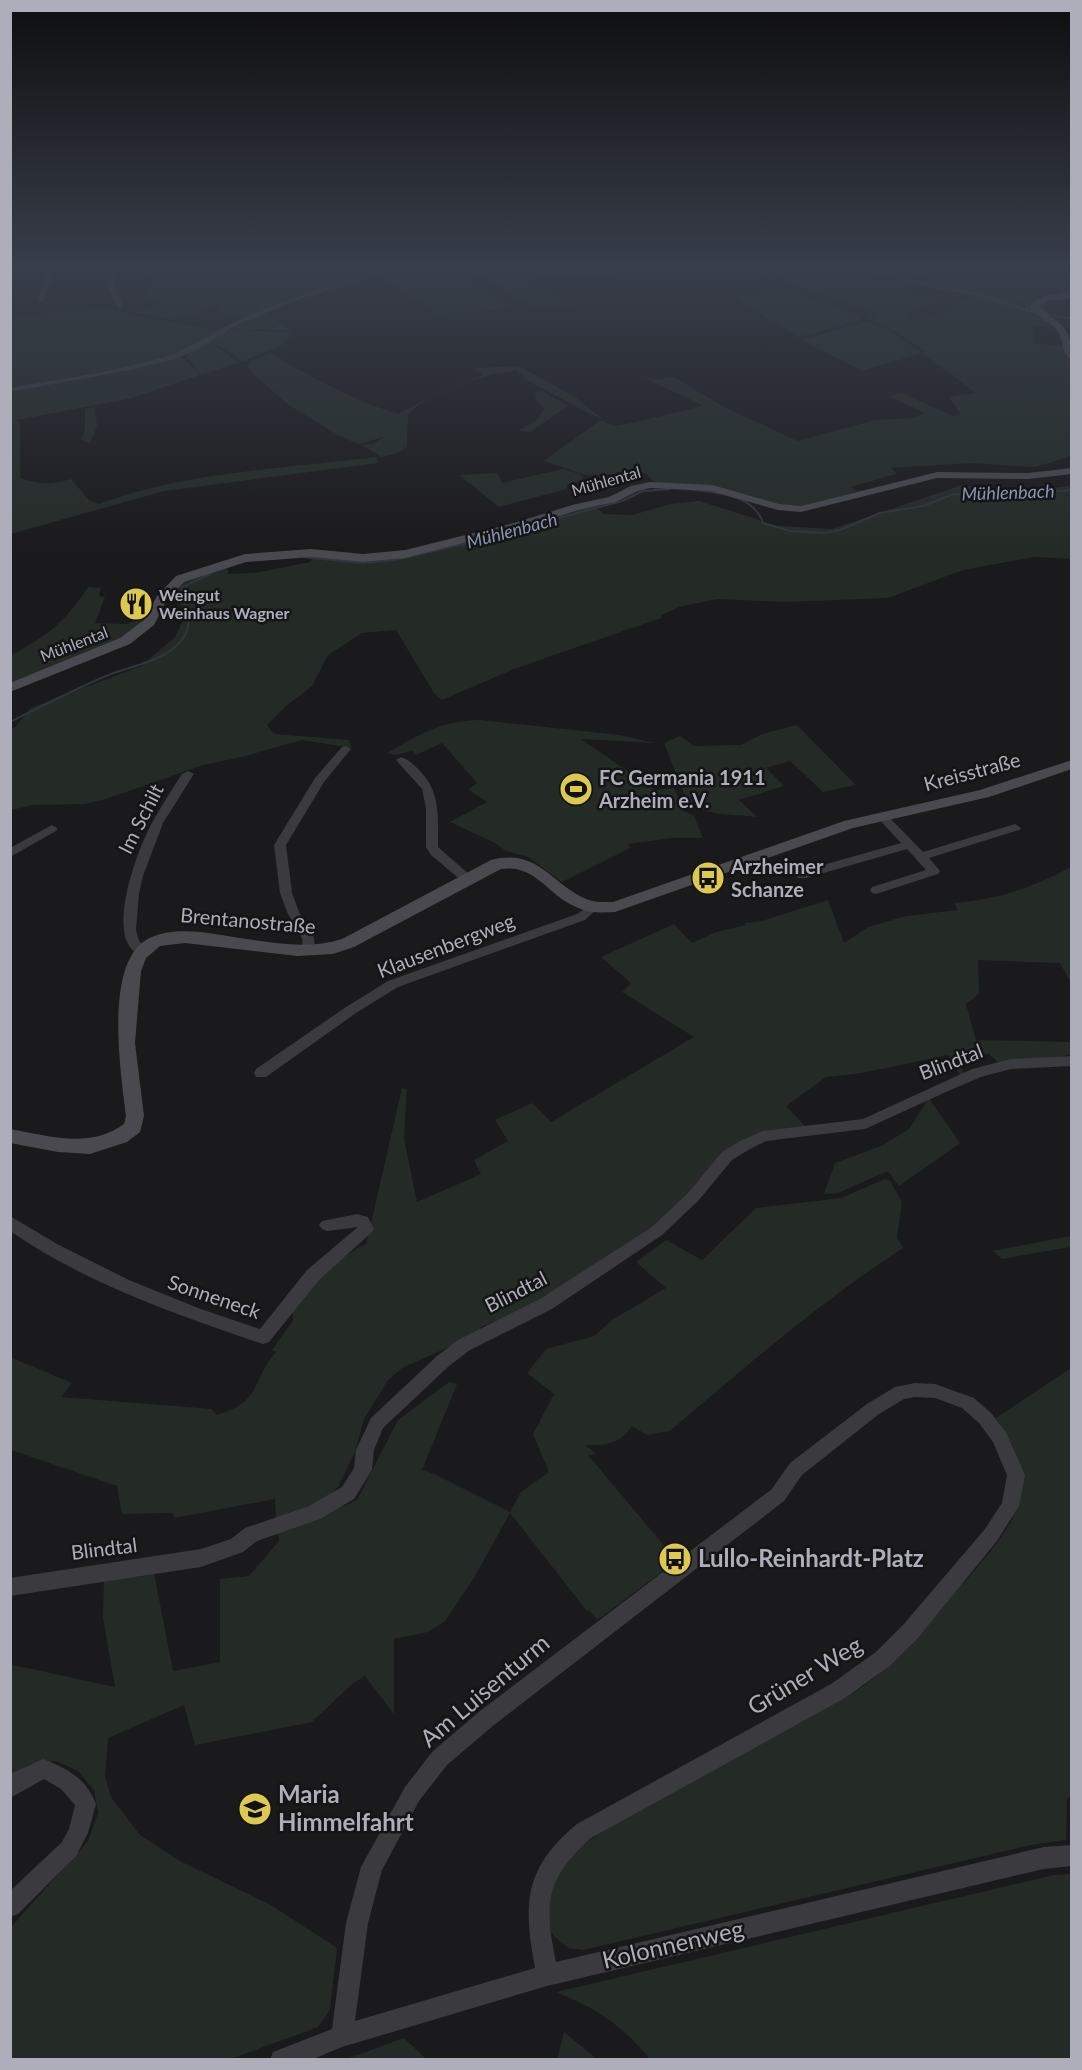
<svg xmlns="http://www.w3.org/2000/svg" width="1082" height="2070" font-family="Lato,sans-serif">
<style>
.green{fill:#242b26}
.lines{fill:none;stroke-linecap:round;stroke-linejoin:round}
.stream{stroke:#31353e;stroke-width:2}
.street{fill:#3b3b3f;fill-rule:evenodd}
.secondary{fill:#49494f;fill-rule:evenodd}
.labels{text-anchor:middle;stroke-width:5;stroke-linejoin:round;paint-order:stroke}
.far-street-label{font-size:16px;fill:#adaeb9;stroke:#151416}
.far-poi-label{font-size:16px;font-weight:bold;fill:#adaeb9;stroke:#151416;text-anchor:start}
.far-water-label{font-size:18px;font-style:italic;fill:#8996b0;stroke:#151416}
.street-label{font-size:20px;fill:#adaeb9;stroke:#151416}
.poi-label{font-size:20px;font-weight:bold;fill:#adaeb9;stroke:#151416;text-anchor:start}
.near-poi-label{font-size:24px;font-weight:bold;fill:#adaeb9;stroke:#151416;text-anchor:start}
.near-street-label{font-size:24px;fill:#adaeb9;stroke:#151416}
</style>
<rect width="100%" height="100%" fill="#1a191b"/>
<path class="green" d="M 166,265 L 232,265 L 233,267 L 405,265 L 301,296 L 242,320 L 211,308 L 239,296 L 176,320 L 131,312 L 161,305 L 150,299 L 149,282 L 152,281 L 152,279 L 138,279 L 140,271 L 151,270 Z
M 411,265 L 434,265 L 511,307 L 485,311 L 437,313 L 378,275 Z
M 462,265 L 498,265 L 528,284 L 578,305 L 534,307 Z
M 539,265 L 585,265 L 619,273 L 536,273 Z
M 774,265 L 806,265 L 827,274 L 879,285 L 910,282 L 918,284 L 902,292 L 943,299 L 906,315 L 921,321 L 958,306 L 958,300 L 983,296 L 1043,316 L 1056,327 L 1033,326 L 1036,344 L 1064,346 L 1071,362 L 1071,456 L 1036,467 L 971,463 L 891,468 L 897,474 L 850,487 L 857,491 L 828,502 L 793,508 L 712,487 L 655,483 L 646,473 L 585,475 L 544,461 L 599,421 L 604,421 L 528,381 L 517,371 C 492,371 419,395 408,416 L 407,447 L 398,453 L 381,457 L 362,445 L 373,444 L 384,437 L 358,444 L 338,435 L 289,405 L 251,372 L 247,365 L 252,360 L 270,353 C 311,377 352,400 398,414 L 442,391 L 482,376 L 482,373 L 475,370 L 479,368 L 515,366 L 523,368 L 575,397 L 607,423 L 618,426 L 704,406 L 643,377 L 656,380 L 674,377 L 724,407 L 798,441 L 875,420 L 914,418 L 925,413 L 888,396 L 901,393 L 953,416 L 961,415 L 949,397 L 976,393 L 922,353 L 862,371 L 802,340 L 868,321 L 890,331 L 922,353 L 926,352 L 898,333 L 868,318 L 877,314 L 790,283 L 778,267 Z
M 854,265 L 918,265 L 911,281 Z
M 921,265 L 1071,265 L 1071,287 L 1062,288 L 1068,294 L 1058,289 L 1038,291 L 1042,294 L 1036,297 L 1040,299 L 1033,305 L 1037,312 L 983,294 L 918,281 L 928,278 L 917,277 Z
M 785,290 L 851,313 L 860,318 L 859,321 L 799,337 L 735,298 Z
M 111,308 L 138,316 L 220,331 L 181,355 L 200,375 L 132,398 L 17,420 L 20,422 L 20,478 C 36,485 54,484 71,479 L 89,500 L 99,504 C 187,471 284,469 377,457 L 378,463 L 164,491 L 11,534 L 11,316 Z
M 263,313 L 291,330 L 234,329 L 232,327 Z
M 229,330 L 287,332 L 292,335 L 283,344 L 243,362 L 211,341 Z
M 209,341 L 240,362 L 201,375 L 184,354 Z
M 542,391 L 568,406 L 530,432 L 519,430 L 538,419 L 545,408 L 537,402 L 535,392 Z
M 94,407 L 97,425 L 90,444 L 81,439 L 85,429 L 85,409 Z
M 563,469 L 580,474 L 584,480 L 567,484 L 567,489 L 499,507 L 459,475 L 497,473 L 502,483 Z
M 962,485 C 999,493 1034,490 1071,486 L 1071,559 L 1035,557 L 963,570 L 888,598 L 784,602 L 717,599 L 679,607 L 661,615 L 661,618 L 514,669 L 442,700 L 434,693 L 396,630 L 362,633 L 328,655 L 312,686 L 285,707 L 267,725 L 274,734 L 349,740 L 352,748 L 302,740 L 242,757 L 203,765 L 106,799 L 85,804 L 34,805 L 11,810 L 11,729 L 16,726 L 31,708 L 141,666 L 175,637 L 187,613 L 180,605 L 174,588 L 178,584 L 227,565 L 228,574 L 255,573 L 310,562 L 316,554 L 380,559 L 594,505 L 604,514 L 632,515 L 671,504 L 699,501 L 757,519 L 767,525 L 832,529 Z
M 88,587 L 101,588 L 99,596 L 105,597 L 95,623 L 128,624 L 150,611 C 132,645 47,670 11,685 L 11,655 C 48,636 65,622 88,587 Z
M 480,720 L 620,735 L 655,743 L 581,739 L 655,790 L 674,788 L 684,811 L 694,816 L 703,838 L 672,838 L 628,844 L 630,848 L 562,882 L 528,857 L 506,851 L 495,843 L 450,822 L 487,802 L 468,789 L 477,783 L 442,743 L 416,755 L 412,751 L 394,755 L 387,753 C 420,734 441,721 480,720 Z
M 797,725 L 856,785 L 823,792 L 790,761 L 766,768 L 784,786 L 739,800 L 757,817 C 737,814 703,817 687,801 L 664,743 L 680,736 L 694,746 L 741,745 L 762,734 Z
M 1071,867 L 1071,983 L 1060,963 L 978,960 L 979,994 L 966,1004 L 976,1040 L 1071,1042 L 1071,1055 L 999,1063 L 989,1054 L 957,1058 L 964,1073 L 960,1075 L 948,1055 L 862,1073 L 826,1077 L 786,1106 L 806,1127 L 720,1157 L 695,1184 L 679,1207 L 621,1251 L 530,1309 L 481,1327 L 478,1334 L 402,1368 L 388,1380 L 364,1419 L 355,1452 L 338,1487 L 323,1501 L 276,1518 L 275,1499 L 174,1518 L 173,1513 L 122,1514 L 117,1486 L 11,1450 L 10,1357 L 72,1383 L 61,1397 L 212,1409 L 216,1415 C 263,1402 250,1382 276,1352 L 272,1350 L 293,1320 L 293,1307 L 332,1265 L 361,1246 L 366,1245 L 402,1088 L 407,1089 L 404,1139 L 417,1202 L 481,1174 L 474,1160 L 508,1141 L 495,1120 L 532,1103 L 551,1122 L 694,1037 L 622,992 L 631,983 L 601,957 L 674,924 L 692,943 L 716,932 L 746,925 L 744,923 L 762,921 L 828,900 L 844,943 L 868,927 L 906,916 L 958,910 L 954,903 C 996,900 1034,887 1071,867 Z
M 929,1098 L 960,1143 L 899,1186 L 888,1171 L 838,1193 L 824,1194 L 835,1163 L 883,1145 L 909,1129 Z
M 885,1179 L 890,1181 L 902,1202 L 897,1238 L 903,1248 C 820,1302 745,1367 670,1431 L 647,1435 L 632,1426 C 621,1444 604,1446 585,1445 L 597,1454 L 588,1455 L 667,1549 L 665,1551 L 670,1560 L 660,1566 L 663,1571 L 597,1620 L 589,1610 L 587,1611 L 510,1513 L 474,1578 L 445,1621 L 428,1632 L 394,1639 L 394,1714 L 365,1676 L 352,1684 L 312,1722 L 195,1745 L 184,1705 L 108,1738 L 105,1776 L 111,1797 L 140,1835 L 180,1861 L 271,1905 L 337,1948 L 330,2010 L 318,2027 L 231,2059 L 11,2060 L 11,1927 L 88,1841 L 98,1813 L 94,1790 L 78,1771 L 56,1761 L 31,1764 L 11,1774 L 11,1667 L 13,1665 L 115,1687 L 103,1617 L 104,1580 L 145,1576 L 154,1573 L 173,1671 L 220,1662 L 220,1579 L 249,1576 L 279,1541 L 278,1529 L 314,1519 L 357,1500 L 398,1420 L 449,1382 L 457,1384 L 422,1470 L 434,1474 L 510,1512 L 521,1492 L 549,1472 L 533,1434 L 554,1394 L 527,1373 L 546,1349 L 594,1336 L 612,1320 L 666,1288 L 636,1262 L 666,1240 L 702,1260 L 756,1208 L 841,1198 Z
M 1071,1236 L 1071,1247 L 1002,1259 L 993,1251 Z
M 1071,1368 L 1072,1797 L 1067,1798 L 1066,1840 L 1031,1845 L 583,1950 L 569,1948 L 556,1938 L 551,1932 L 546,1906 L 561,1867 L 581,1846 L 618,1821 L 843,1699 C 863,1687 881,1674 898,1658 C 916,1641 930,1621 946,1603 C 967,1578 1015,1530 1019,1499 C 1024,1466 1014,1444 996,1418 Z
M 1072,1874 L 1071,2059 L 650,2059 C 620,2024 599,2010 556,1992 L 1054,1875 Z
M 564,2032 L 597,2059 L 557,2059 Z
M 404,2038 L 426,2059 L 346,2059 Z"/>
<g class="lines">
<path class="stream" d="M 926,282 L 976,290
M 1013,294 L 1029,301 L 1026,307 L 1036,310
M 1052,300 L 1072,298
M 1046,302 L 1043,308 L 1047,314 L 1072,319
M 689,489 C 715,493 753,493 763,523 L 790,531 L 824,533 L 840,530 L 880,513 L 923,506 L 954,494 L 1004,496 L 1072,490
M 302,557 L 363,563 L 395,560 L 533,528 L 559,518 L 622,501 L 643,491 L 670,489
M 10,722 C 42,706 73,690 106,676 C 129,666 164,662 181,641 C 193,626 189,609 180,594 L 183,587 L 212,573"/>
<path class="street" d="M 49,265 L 55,265 L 44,300 L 41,302 L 38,300 Z
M 114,265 L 120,265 L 114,286 L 123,306 L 120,308 L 117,306 L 108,286 Z
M 400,265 L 410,265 L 294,301 L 235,326 L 197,350 L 174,359 L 135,369 L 10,392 L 10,388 C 63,378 117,372 167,356 C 194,347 215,330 241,319 C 293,297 346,281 400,265 Z
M 848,265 L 858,265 L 923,282 L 983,294 L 1047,315 L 1042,316 L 980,297 L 923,286 Z
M 346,746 L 351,749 L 324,782 L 286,845 L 292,893 L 299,912 L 314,938 L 315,950 L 309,954 L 303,950 L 302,938 L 287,912 L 280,893 L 274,845 L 315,778 L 342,747 Z
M 401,757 C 408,759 414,765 420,771 C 441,793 438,818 438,847 L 471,876 L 473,879 L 471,882 L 463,882 L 431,855 L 426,847 L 426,808 L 422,789 L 396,760 Z
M 188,771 L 194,774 L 163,823 L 143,876 L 139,894 L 136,930 L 139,941 L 148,951 L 142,955 C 105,945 133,865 143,842 C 153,818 168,796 182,774 Z
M 882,813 L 886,814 L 923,852 L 1015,824 L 1021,828 L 1019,830 L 929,858 L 940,871 L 938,874 L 876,894 L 872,893 L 870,890 L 872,887 L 926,870 L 907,849 L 806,878 L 798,878 L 796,875 L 798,872 L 901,843 L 876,816 Z
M 52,825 L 58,829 L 56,831 L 10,857 L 10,848 Z
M 592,904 L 598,908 L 585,920 L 398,987 L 356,1013 L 266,1077 L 256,1077 L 254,1073 L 256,1069 L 346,1007 L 388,981 L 577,914 Z
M 1072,1056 L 1072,1066 L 1011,1069 L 981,1077 L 955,1088 L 865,1129 L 766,1141 L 750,1149 L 732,1160 L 698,1201 L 662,1235 L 552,1309 L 470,1350 L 449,1366 L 383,1428 L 374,1450 L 372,1470 L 354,1499 L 320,1519 L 257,1541 L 243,1552 L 201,1567 L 10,1596 L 10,1578 L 201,1549 L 231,1539 L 245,1528 L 309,1506 L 342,1487 L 354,1468 L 356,1450 L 371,1418 L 437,1356 L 458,1340 L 540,1299 L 652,1227 L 688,1193 L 722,1152 L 740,1141 L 763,1131 L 863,1119 L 972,1069 L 1011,1059 Z
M 357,1214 L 368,1217 L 374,1229 L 371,1233 L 319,1280 L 269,1342 L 263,1344 C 177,1315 85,1283 10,1231 L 10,1216 L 57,1244 L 129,1280 L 198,1308 L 260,1329 L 307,1270 L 358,1227 L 327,1231 L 322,1229 L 319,1225 L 322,1221 Z
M 915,1383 L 935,1384 L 974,1398 L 991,1413 L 1006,1432 L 1025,1475 L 1019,1506 L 997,1541 L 917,1639 L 890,1666 L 845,1698 L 591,1838 C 545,1879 544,1904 556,1962 L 1044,1847 L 1072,1845 L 1072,1866 L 1044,1869 L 547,1986 L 342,2047 L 311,2060 L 270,2060 L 273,2052 L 332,2029 L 346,1923 L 361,1867 L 405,1787 L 433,1751 L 480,1711 L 772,1489 L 790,1463 L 867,1404 L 895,1387 ZM 915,1397 L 935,1398 L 962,1408 L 979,1423 L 993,1442 L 1007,1475 L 1002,1503 L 985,1529 L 903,1625 L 876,1652 L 831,1684 L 577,1824 C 524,1868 523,1903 535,1968 L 355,2021 L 368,1923 L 382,1870 L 419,1801 L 447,1765 L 494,1725 L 784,1501 L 802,1475 L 879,1414 L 904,1399 Z
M 43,1759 C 68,1769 86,1778 96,1804 L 88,1833 L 76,1856 L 18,1914 L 10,1917 L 10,1891 L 62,1842 L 69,1829 L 75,1805 L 61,1789 L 44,1779 L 10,1798 L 10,1774 Z"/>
<path class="secondary" d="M 1072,292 L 1072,298 L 1049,300 L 1040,306 C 1043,312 1048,315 1054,319 C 1069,329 1072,341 1072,360 C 1061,354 1064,338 1056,329 C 1048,319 1036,318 1030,306 L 1043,296 Z
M 1072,468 L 1072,474 L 1028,479 L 937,478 L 801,512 L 778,510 L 711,491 L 650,488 L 638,491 L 616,502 L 578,510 L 522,528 L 405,558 L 363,562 L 311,557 L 246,562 L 184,582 L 166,601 L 154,625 L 130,644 L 10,692 L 10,683 L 120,638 L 144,620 L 157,596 L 176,576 L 245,554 L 311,549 L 363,554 L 405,550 L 514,523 L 572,505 L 609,497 L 631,486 L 650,482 L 712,485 L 779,504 L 801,506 L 937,472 L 1028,473 Z
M 1072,760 L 1072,769 L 989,797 L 853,828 L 615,912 C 600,913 587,913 574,906 C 546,893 535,864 501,869 L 354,947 L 333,954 L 297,956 L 185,943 L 160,946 L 146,958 L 141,971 L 135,1043 L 144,1116 L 140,1132 L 127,1142 L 90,1154 L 58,1152 L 10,1143 L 10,1129 C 49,1136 90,1149 124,1124 L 126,1116 C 121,1074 102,956 152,937 C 181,925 217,935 247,939 C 278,944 311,949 342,939 L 491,860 C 538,848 550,883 586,899 C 595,903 604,902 613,902 L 844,821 L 980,790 Z"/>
</g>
<linearGradient id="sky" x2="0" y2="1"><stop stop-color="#0e0e0f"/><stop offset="0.48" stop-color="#383e4a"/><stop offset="1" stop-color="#383e4a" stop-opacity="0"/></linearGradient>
<rect width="1082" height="555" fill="url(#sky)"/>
<defs>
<g id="restaurant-disc" transform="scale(1.725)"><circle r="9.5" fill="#ddc94f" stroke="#151416"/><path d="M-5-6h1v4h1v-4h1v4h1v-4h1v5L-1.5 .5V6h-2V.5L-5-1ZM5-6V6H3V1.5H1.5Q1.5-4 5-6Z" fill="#111"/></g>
<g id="stadium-disc" transform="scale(1.725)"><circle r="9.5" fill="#ddc94f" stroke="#151416"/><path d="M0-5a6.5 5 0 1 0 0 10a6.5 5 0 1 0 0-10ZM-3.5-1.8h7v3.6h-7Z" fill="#111"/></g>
<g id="bus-disc" transform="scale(1.725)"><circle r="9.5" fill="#ddc94f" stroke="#151416"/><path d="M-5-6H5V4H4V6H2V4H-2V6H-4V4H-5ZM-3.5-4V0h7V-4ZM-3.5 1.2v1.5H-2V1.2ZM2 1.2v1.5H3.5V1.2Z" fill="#111"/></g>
<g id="school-disc" transform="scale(1.725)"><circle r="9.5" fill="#ddc94f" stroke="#151416"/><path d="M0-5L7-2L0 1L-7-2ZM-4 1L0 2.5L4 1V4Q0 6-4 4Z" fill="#111"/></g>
</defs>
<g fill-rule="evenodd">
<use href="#restaurant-disc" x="136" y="604"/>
<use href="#stadium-disc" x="576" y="789"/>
<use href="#bus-disc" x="708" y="878"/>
<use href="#bus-disc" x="675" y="1559"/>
<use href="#school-disc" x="255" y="1809"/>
</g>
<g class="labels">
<g class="far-street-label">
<text transform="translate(606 481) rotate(-16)" y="6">Mühlental</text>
<text transform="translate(74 644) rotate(-21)" y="6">Mühlental</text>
</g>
<g class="far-poi-label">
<text x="159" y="601">Weingut<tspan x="159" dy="18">Weinhaus Wagner</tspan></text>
</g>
<g class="far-water-label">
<text transform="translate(1008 493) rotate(-2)" y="6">Mühlenbach</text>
<text transform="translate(512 531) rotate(-15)" y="6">Mühlenbach</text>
</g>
<g class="street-label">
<text transform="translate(972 772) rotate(-15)" y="7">Kreisstraße</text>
<text transform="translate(141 819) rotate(-63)" y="7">Im Schilt</text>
<text transform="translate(248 921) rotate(5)" y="7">Brentanostraße</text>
<text transform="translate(446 946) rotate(-21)" y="7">Klausenbergweg</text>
<text transform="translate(951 1062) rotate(-21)" y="7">Blindtal</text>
<text transform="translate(516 1292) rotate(-27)" y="7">Blindtal</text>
<text transform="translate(214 1297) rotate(19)" y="7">Sonneneck</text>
<text transform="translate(104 1549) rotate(-7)" y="7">Blindtal</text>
</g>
<g class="poi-label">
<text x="599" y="785">FC Germania 1911<tspan x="599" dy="23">Arzheim e.V.</tspan></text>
<text x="731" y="874">Arzheimer<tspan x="731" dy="23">Schanze</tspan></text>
</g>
<g class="near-poi-label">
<text x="698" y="1567">Lullo-Reinhardt-Platz</text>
<text x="278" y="1803">Maria<tspan x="278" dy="28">Himmelfahrt</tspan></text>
</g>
<g class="near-street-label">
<text transform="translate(805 1676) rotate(-31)" y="8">Grüner Weg</text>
<text transform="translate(485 1691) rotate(-40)" y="8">Am Luisenturm</text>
<text transform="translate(673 1945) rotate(-13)" y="8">Kolonnenweg</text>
</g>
</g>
<rect width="1082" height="2070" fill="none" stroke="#adaeb9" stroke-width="24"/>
</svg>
